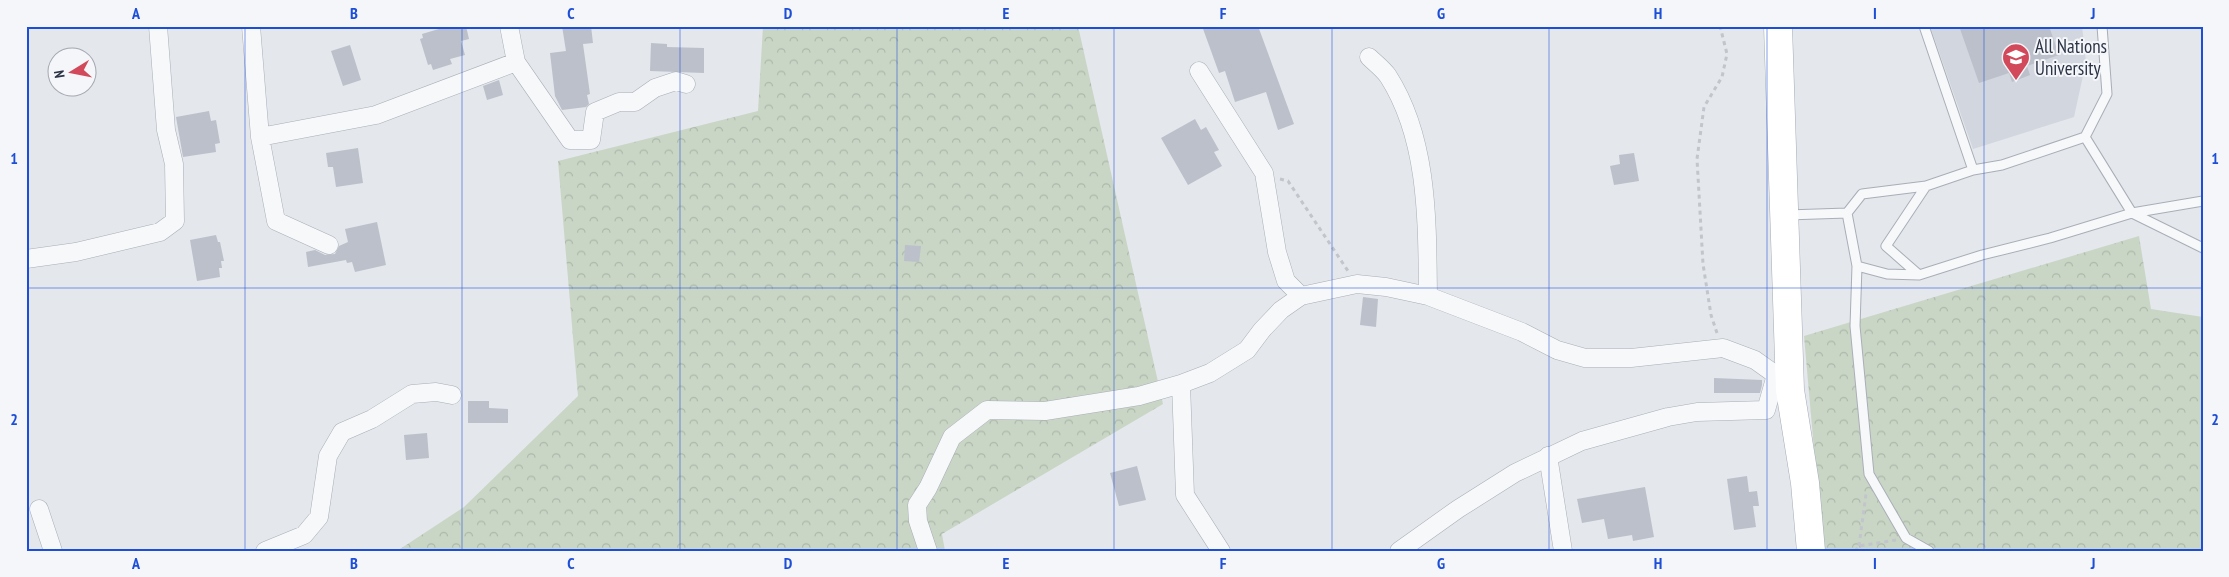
<svg xmlns="http://www.w3.org/2000/svg" width="2229" height="577" font-family="'PT Sans Narrow',sans-serif">
<style>
.built{fill:#d2d6de}
.forest{fill:url(#forest-crowns)}
.building{fill:#bbc0ca}
.lines{fill:none;stroke-linecap:round;stroke-linejoin:round}
.lane-casing{stroke:#a9aeb7;stroke-width:11}
.street-casing{stroke:#a9aeb7;stroke-width:19}
.primary-casing{stroke:#a3abb8;stroke-width:29}
.path{stroke:#c2c5cb;stroke-width:3;stroke-dasharray:4 4;stroke-linecap:butt}
.lane{stroke:#f7f8fa;stroke-width:9}
.street{stroke:#f7f8fa;stroke-width:18}
.primary{stroke:#fff;stroke-width:28}
.grid{fill:none;stroke:#1d4ed8;stroke-width:1;stroke-opacity:0.55}
.labels{text-anchor:middle;stroke-width:4;stroke-linejoin:round;paint-order:stroke}
.poi-label{font-size:19px;fill:#2b3445;stroke:#f4f6f9;text-anchor:start}
.neatline{fill:none;stroke:#1d4ed8;stroke-width:2}
.grid-label{font-size:16px;text-anchor:middle;font-weight:bold;fill:#1d4ed8}
</style>
<defs>
<pattern id="forest-crowns" width="20" height="18" patternUnits="userSpaceOnUse" patternTransform="scale(1.25)"><rect width="20" height="18" fill="#c9d6c5"/><path d="M2 6a3 3 0 1 1 6 0M12 15a3 3 0 1 1 6 0" fill="none" stroke="#adb8ab"/></pattern>
</defs>
<rect width="100%" height="100%" fill="#e4e7ec"/>
<path class="built" d="M 1930,26 L 2082,26 L 2086,62 L 2074,117 L 1973,149 Z"/>
<path class="forest" d="M 763,26 L 1078,26 L 1163,404 L 942,534 L 945,551 L 397,551 L 464,507 L 578,396 L 558,161 L 758,111 Z
M 2139,236 L 2151,309 L 2203,317 L 2203,551 L 1823,551 L 1804,336 Z"/>
<path class="building" d="M 449,26 L 466,26 L 469,39 L 461,41 L 465,55 L 450,59 L 452,64 L 433,70 L 431,64 L 428,65 L 420,39 L 423,38 L 422,34 Z
M 562,26 L 591,26 L 593,43 L 583,44 L 590,94 L 587,95 L 589,104 L 586,107 L 562,110 L 555,96 L 550,53 L 566,51 Z
M 1202,26 L 1258,26 L 1294,124 L 1278,130 L 1266,92 L 1235,102 L 1225,71 L 1219,73 Z
M 1959,26 L 2049,26 L 2059,55 L 2027,66 L 2030,75 L 2012,82 L 2009,73 L 1979,83 Z
M 651,43 L 667,44 L 667,47 L 704,48 L 704,73 L 650,71 Z
M 350,45 L 361,80 L 343,86 L 331,51 Z
M 499,80 L 503,95 L 487,100 L 483,86 Z
M 209,111 L 211,121 L 216,120 L 220,143 L 215,144 L 216,152 L 183,157 L 176,117 Z
M 1195,119 L 1201,130 L 1206,127 L 1219,150 L 1214,152 L 1222,166 L 1188,185 L 1161,138 Z
M 358,148 L 363,183 L 336,187 L 333,167 L 328,167 L 326,153 Z
M 1634,153 L 1639,181 L 1614,185 L 1610,166 L 1620,164 L 1619,155 Z
M 377,222 L 386,265 L 355,272 L 352,262 L 347,263 L 346,260 L 308,267 L 306,252 L 315,250 L 325,255 L 335,254 L 339,246 L 348,242 L 345,229 Z
M 216,235 L 218,242 L 220,242 L 224,261 L 221,261 L 222,268 L 219,268 L 220,277 L 197,281 L 190,240 Z
M 905,245 L 921,246 L 919,262 L 904,261 Z
M 1363,297 L 1378,299 L 1376,327 L 1360,325 Z
M 1714,378 L 1762,380 L 1762,385 L 1760,393 L 1714,393 Z
M 468,401 L 489,401 L 489,408 L 508,409 L 508,423 L 468,423 Z
M 427,433 L 429,458 L 406,460 L 404,435 Z
M 1137,466 L 1146,500 L 1119,506 L 1110,473 Z
M 1747,476 L 1749,492 L 1757,491 L 1759,506 L 1753,506 L 1756,527 L 1734,530 L 1727,479 Z
M 1645,487 L 1654,537 L 1633,541 L 1632,535 L 1608,539 L 1604,519 L 1582,523 L 1577,499 Z"/>
<g class="lines">
<g class="lane-casing">
<path id="lane" d="M 2085,137 L 2132,213 L 2203,248
M 1973,170 L 2002,165 L 2085,137 L 2107,94 L 2102,26
M 1847,213 L 1857,266 L 1855,326 L 1869,474 L 1906,538 L 1929,551
M 1787,215 L 1847,213 L 1862,194 L 1926,186 L 1973,170 L 1924,26
M 1857,266 L 1887,274 L 1919,275 L 1982,255 L 2050,238 L 2132,213 L 2203,201
M 1919,275 L 1886,246 L 1926,186"/>
</g>
<g class="street-casing">
<path id="street" d="M 251,26 L 260,137 L 276,221 L 329,245
M 509,26 L 516,62 L 570,140 L 591,140 L 595,112 L 619,102 L 635,102 L 655,88 L 676,81 L 686,84
M 1369,57 C 1375,63 1383,69 1388,76 C 1429,140 1427,223 1428,296
M 1199,71 L 1264,173 L 1277,252 L 1286,281 L 1301,296 L 1357,284 L 1386,287 L 1428,296 L 1522,332 L 1557,350 L 1585,358 L 1631,358 L 1723,348 L 1755,360 L 1776,375 L 1790,390
M 260,137 L 376,115 L 516,62
M 26,259 L 76,252 L 160,232 L 175,221 L 174,164 L 166,130 L 158,26
M 1181,384 L 1185,495 L 1221,551
M 1548,456 L 1563,551
M 39,509 L 53,551
M 265,551 L 304,535 L 319,517 L 328,456 L 342,432 L 372,419 L 412,394 L 436,392 L 452,395
M 928,551 L 918,521 L 917,505 L 928,488 L 952,437 L 987,410 L 1045,411 L 1139,396 L 1181,384 L 1210,373 L 1247,350 L 1262,330 L 1281,310 L 1301,296
M 1399,551 L 1458,509 L 1515,473 L 1582,441 L 1668,417 L 1697,412 L 1766,410 L 1776,375"/>
</g>
<g class="primary-casing">
<path id="primary" d="M 1778,26 L 1790,390 L 1805,483 L 1811,551"/>
</g>
<path class="path" d="M 1280,179 L 1288,181 L 1348,271
M 1717,333 L 1711,315 L 1703,264 L 1697,159 L 1704,107 L 1722,77 L 1727,54 L 1720,26
M 1859,546 L 1866,494
M 1855,551 L 1859,546 L 1896,540"/>
<use href="#lane" class="lane"/>
<use href="#street" class="street"/>
<use href="#primary" class="primary"/>
</g>
<path class="grid" d="M 245,26 L 245,551M 462,26 L 462,551M 680,26 L 680,551M 897,26 L 897,551M 1114,26 L 1114,551M 1332,26 L 1332,551M 1549,26 L 1549,551M 1767,26 L 1767,551M 1984,26 L 1984,551M 26,288 L 2203,288"/>
<defs>
<g id="university-pin" transform="scale(1.4375)"><path d="M0 17L-7.5 6A9.5 9.5 0 1 1 7.5 6Z" fill="#d1495b" stroke="#f4f6f9"/><path d="M0-5L7-2L0 1L-7-2ZM-4 1L0 2.5L4 1V4Q0 6-4 4Z" fill="#fff"/></g>
</defs>
<g fill-rule="evenodd">
<use href="#university-pin" x="2016" y="57"/>
</g>
<g class="labels">
<g class="poi-label">
<text x="2035" y="53">All Nations<tspan x="2035" dy="22">University</tspan></text>
</g>
</g>
<rect width="2229" height="577" fill="none" stroke="#f4f6f9" stroke-width="55"/>
<g transform="translate(72 72) rotate(260)"><circle r="24" fill="#f4f6f9" stroke="#a4a8b1"/>
<path d="M0-4L9 19L0 12L-9 19Z" fill="#d1495b"/>
<text y="-8" font-size="14" font-weight="bold" text-anchor="middle" fill="#2b3445">N</text>
</g>
<rect x="28" y="28" width="2174" height="522" class="neatline"/>
<g class="grid-label">
<text x="136" y="19">A</text>
<text x="354" y="19">B</text>
<text x="571" y="19">C</text>
<text x="788" y="19">D</text>
<text x="1006" y="19">E</text>
<text x="1223" y="19">F</text>
<text x="1441" y="19">G</text>
<text x="1658" y="19">H</text>
<text x="1875" y="19">I</text>
<text x="2093" y="19">J</text>
<text x="14" y="164">1</text>
<text x="2215" y="164">1</text>
<text x="14" y="425">2</text>
<text x="2215" y="425">2</text>
<text x="136" y="569">A</text>
<text x="354" y="569">B</text>
<text x="571" y="569">C</text>
<text x="788" y="569">D</text>
<text x="1006" y="569">E</text>
<text x="1223" y="569">F</text>
<text x="1441" y="569">G</text>
<text x="1658" y="569">H</text>
<text x="1875" y="569">I</text>
<text x="2093" y="569">J</text>
</g>
</svg>
